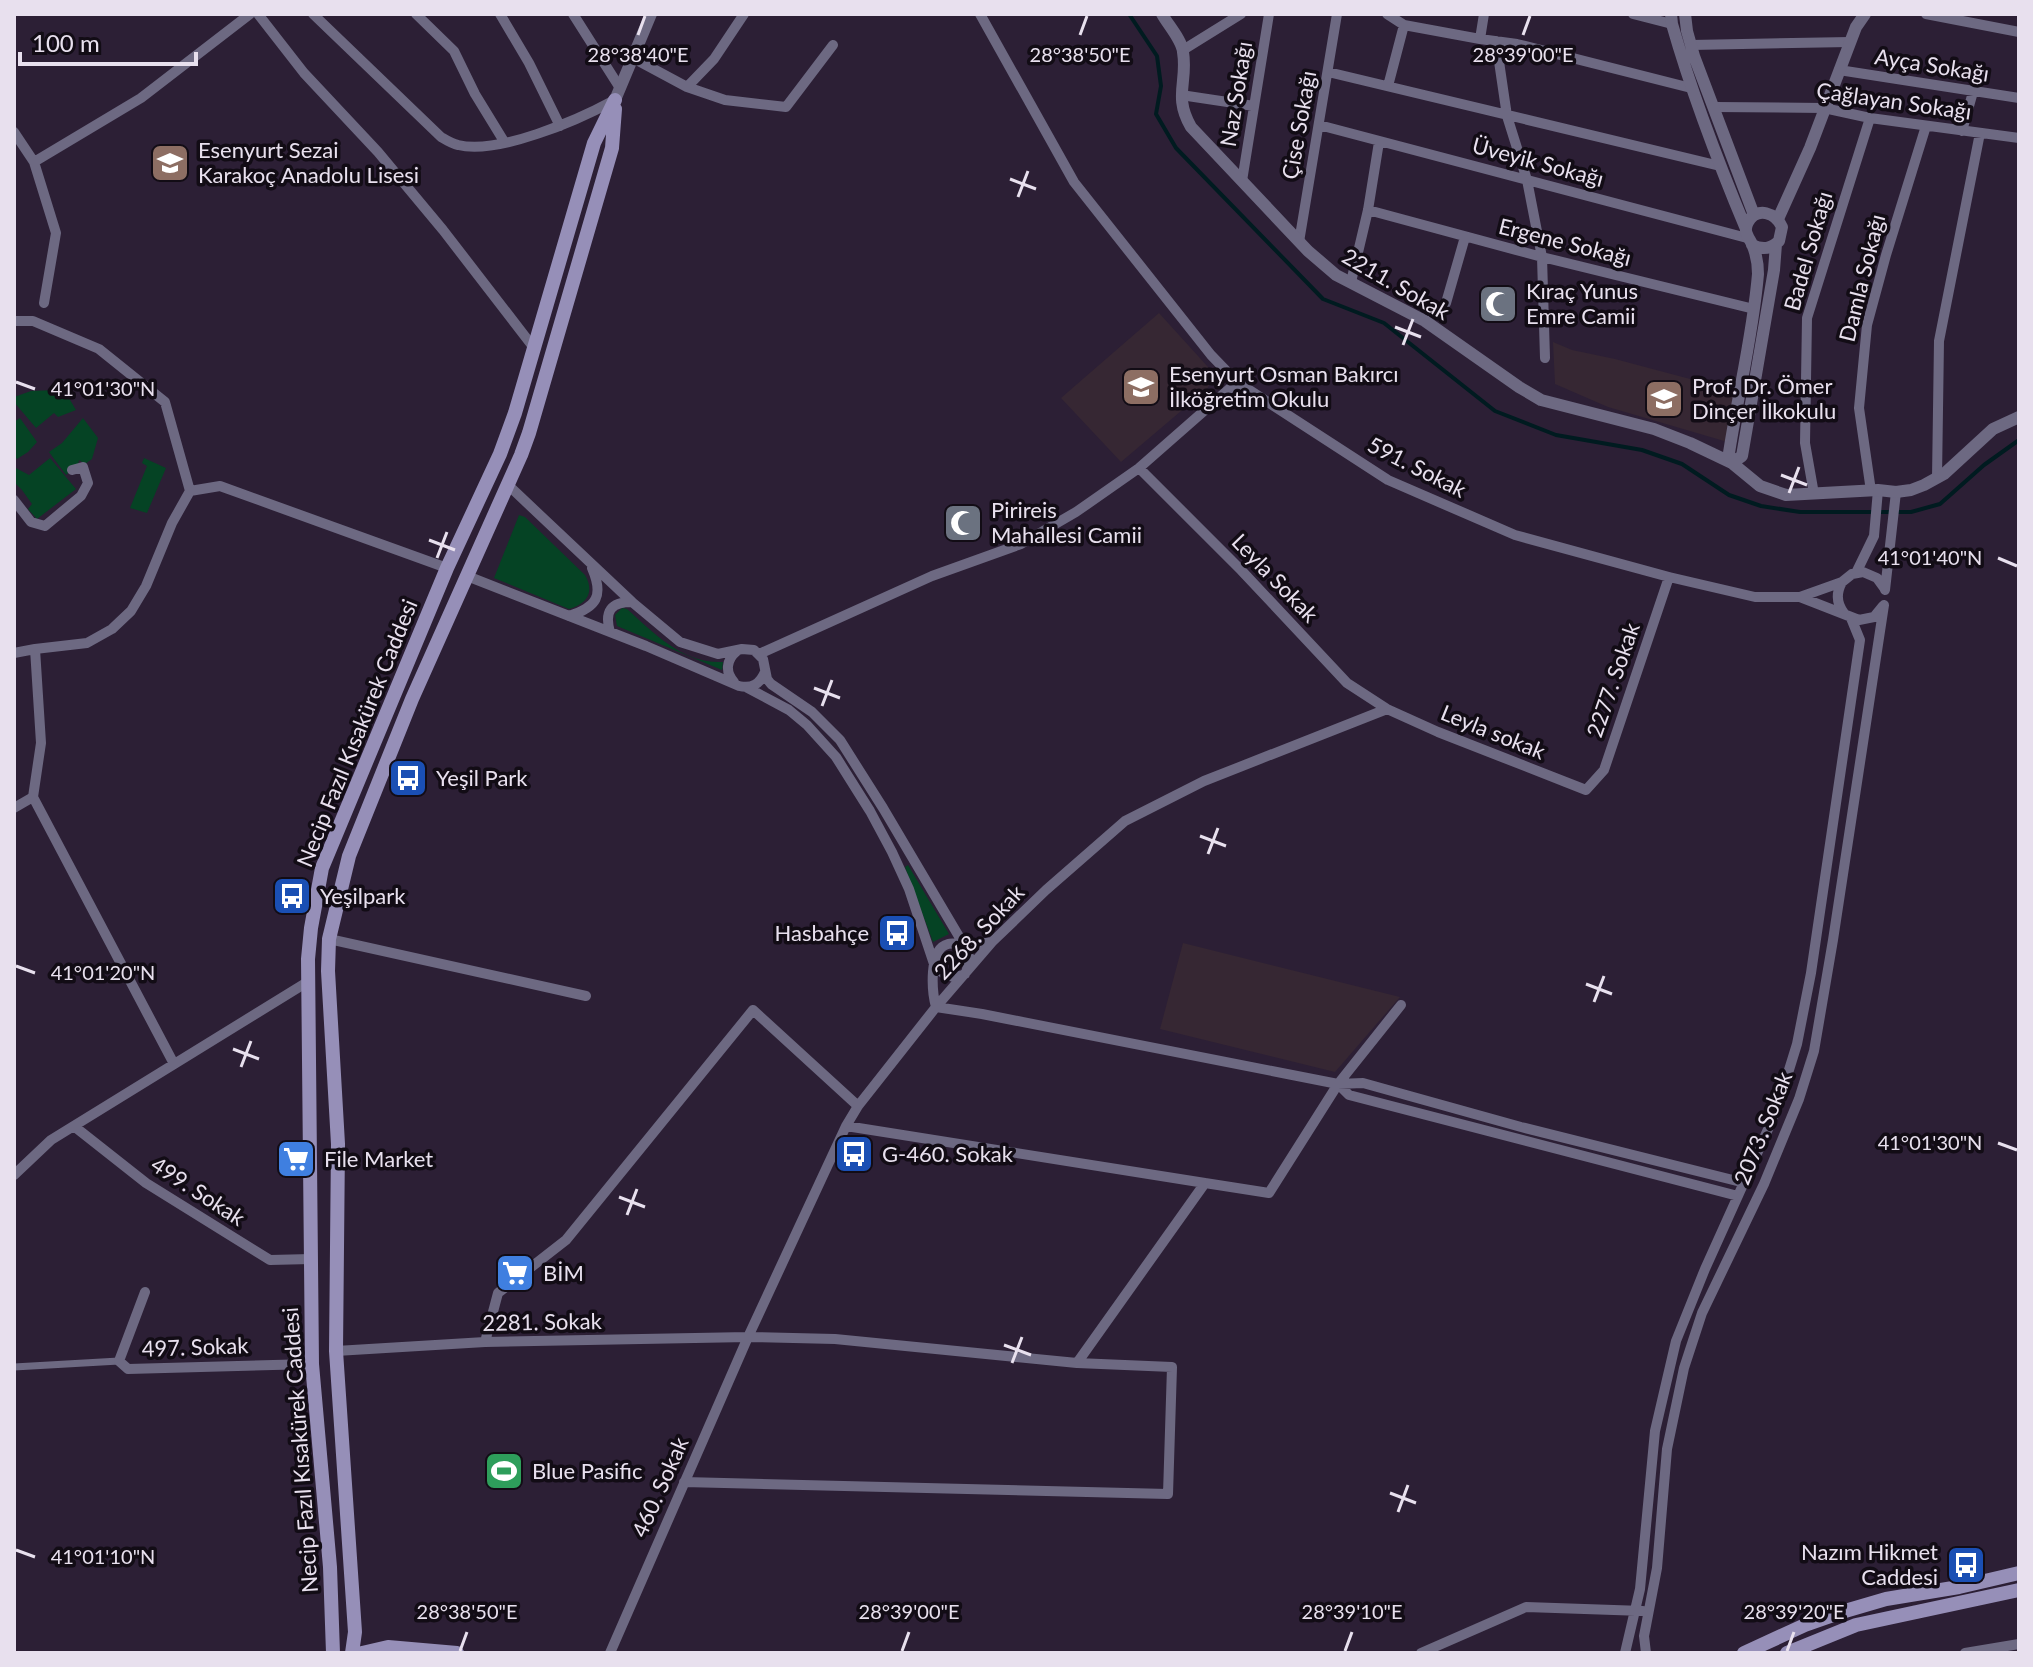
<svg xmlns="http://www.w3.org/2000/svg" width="2033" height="1667" font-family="Lato,sans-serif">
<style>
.education{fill:#362733}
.green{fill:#054324}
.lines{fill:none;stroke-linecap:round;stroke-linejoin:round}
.stream{stroke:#001b20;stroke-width:4}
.pedestrian{stroke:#6d6982;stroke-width:7}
.minor{stroke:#6d6982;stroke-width:10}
.tertiary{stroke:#6d6982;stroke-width:12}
.secondary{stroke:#968fb8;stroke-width:14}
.ticks{fill:none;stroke:#e8e0ee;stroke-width:3}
.labels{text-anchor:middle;stroke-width:7;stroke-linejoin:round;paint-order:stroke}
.street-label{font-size:22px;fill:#e8e0ee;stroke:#120c15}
.poi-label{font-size:22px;fill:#e8e0ee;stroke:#120c15;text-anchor:start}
.ticks-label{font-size:20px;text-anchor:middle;fill:#e8e0ee;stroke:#120c15;stroke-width:7;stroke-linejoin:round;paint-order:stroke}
</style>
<rect width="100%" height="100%" fill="#2c1f35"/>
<path class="education" d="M 1159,313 L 1208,367 L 1212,380 L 1207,389 L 1121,462 L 1061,398 Z
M 1553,342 L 1572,350 L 1615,359 L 1739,392 L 1731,443 L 1608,407 L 1555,384 Z
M 1183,943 L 1400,997 L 1335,1072 L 1160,1029 Z"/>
<path class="green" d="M 56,390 L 66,393 L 76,410 L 58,417 L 54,413 L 36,428 L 14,402 L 14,397 L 31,391 Z
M 20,418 L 37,442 L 28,452 L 17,459 L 14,455 L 14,422 Z
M 83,418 L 98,438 L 92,459 L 85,464 L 79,460 L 78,465 L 66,475 L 49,452 L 62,443 Z
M 50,458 L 76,489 L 37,519 L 28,509 L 32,504 L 22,490 L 14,482 L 14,467 L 29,475 Z
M 144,458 L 166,468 L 147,513 L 130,508 L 147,466 L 142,463 Z
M 519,515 L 525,517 L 585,575 C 595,592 587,604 569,609 L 494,578 Z
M 622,608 L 627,609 C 655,634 683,664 723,662 L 722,670 L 617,626 L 615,615 Z
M 908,865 L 949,934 L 933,942 L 905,867 Z"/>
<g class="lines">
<path class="stream" d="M 1129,14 L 1157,56 L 1161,86 L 1156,114 L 1176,148 L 1323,299 L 1384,323 L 1495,411 L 1556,435 L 1642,450 L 1682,464 L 1729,495 L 1761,506 L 1800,512 L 1911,512 L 1940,504 L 1984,465 L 2019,440"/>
<path class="pedestrian" d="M 14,1367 L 119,1361"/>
<path class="minor" d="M 258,14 L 304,73 L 378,152 L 443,230 L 534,348
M 313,14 L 441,137 C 446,140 452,144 458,145 C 498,155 578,120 613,101
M 416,14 L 454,51 L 475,94 L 505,143
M 500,14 L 529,63 L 560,126
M 573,14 L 620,88
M 980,14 L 1074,182 L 1211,355 L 1237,382 L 1388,480 L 1515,535 L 1669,577 L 1755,597 L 1800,597 L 1842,582 L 1852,574 L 1863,572 L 1877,578 L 1885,589
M 1387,14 L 1404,25 L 1480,39 L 1517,44 L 1691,88
M 1633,14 L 1672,24
M 1926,14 L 2019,32
M 1480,39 L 1484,14
M 1496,41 L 1507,116 L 1527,180 L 1542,257 L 1545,358
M 1691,45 L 1850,42
M 1183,50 L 1241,14
M 633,58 L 687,87 L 725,100 L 786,107 L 833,45
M 1839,70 L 2019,98
M 1328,72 L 1720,166
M 1388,86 L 1404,25
M 687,87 L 714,59 L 744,14
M 1181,95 L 1254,106
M 1715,107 L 1824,108 L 1870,118 L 2019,138
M 1319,125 L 1747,238
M 1962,131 L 1973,92
M 14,132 L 34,162 L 56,233 L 44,303
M 34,162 L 141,98 L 250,14
M 1242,181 L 1269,14
M 1368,210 L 1542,257 L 1754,309
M 1299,242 L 1337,14
M 1351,282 L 1368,210 L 1379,142
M 1446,303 L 1465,237
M 14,321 L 33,321 L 99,349 L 165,402 L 190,491
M 1139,468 L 1241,570 L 1347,683 L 1387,709 L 1438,732 L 1586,790 L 1604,770 L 1669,577
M 1937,478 L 1939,341 L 1980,133
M 508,485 L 632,602
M 1871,491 L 1859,408 L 1867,325 L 1886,255 L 1926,126
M 1814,494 L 1805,443 L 1807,318 L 1870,118
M 14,500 L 31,522 L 45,526 L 81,496 L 88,483 L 83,467 L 72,470
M 1856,573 L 1874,536 L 1878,490
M 467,576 L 646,646 L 739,686 C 752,689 760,684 765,672
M 1842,582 C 1836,593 1836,603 1844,613
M 1885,590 L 1896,492
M 1800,597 L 1859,620 L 1874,617 L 1883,606
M 569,616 C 597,607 604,596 592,568
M 610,632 C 604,611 611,602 632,602 L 680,642 L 718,654 L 742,649 L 754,650 L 763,659 L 767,679 L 771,684 L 812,712 L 840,740 L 883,808 L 967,950 L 970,960 L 967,969
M 14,653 L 35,649
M 759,654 L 932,576 L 1021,544 L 1076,512 L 1139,468 L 1237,382
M 734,682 C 725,672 726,660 737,651
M 746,687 L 789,710 L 807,725 L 836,757 L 870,811 L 892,852 L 909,889 L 934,964 C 942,976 953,979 965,974
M 33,797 L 174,1064
M 14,808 L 33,797 L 41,743 L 35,649 L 87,643 L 112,629 L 131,611 L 146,586 L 172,523 L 190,491 L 220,486 L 447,568
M 329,939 L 586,996
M 936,1007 L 982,1014 L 1338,1084 L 1363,1083 L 1521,1127 L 1745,1183
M 936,1007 C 932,992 928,949 948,944 C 954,942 961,945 967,945 C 975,945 984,943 992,942
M 1338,1084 L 1349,1095 L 1738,1196
M 75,1127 L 146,1183 L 270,1260 L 311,1259
M 14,1175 L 51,1140 L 309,981
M 1205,1183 L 1269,1193 L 1338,1084 L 1401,1005
M 145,1292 L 119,1361 L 128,1369 L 312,1364
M 485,1342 L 498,1293 L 566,1240 L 753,1010 L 858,1106
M 336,1351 L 485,1342 L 748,1337 L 835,1339 L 1077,1363 L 1205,1183 L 846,1126
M 684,1482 L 1168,1494 L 1172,1367 L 1077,1363
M 610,1653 L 748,1337 L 846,1126 L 858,1106 L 936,1007 L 992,942 L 1046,890 L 1125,821 L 1204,781 L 1387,709
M 1421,1653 L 1526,1607 L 1643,1611
M 1625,1653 L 1640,1589 L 1655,1431 L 1676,1341 L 1705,1269 L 1769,1127 L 1784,1086 L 1797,1044 L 1811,973 L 1860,640 L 1851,618
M 1646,1653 L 1644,1636 L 1657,1568 L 1667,1449 L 1684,1368 L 1702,1313 L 1764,1184 L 1799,1099 L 1814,1051 L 1833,940 L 1884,605
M 1965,1653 L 2019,1644"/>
<path class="tertiary" d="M 1162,14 C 1168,25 1182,40 1183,52 C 1188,82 1173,96 1191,127 L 1308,251 L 1336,275 L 1425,321 L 1519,387 L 1541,400 L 1654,429 L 1690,443 L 1732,463 L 1760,486 L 1786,495 L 1878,490 L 1896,492 L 1911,490 L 1924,485 L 1944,474 L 1993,429 L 2019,417
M 1671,14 L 1672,24 C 1692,94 1718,162 1746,229
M 1685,14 L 1687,31 L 1694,56 L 1754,215
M 615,100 L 651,14
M 1778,219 L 1810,148 L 1856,27 L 1865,14
M 1732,463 L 1729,453 C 1738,394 1753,334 1758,274 C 1758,265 1756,253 1752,244 C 1748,236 1743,231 1748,222 C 1757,206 1776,213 1782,227 L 1779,241 C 1771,249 1763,250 1752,245
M 1732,463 L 1742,456 L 1774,270 L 1776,244"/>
<path class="secondary" d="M 333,1653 L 330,1567 L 312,1364 L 308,959 L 311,928 L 322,868 L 447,568 L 500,454 L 515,413 L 594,143 L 615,100
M 352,1653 L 355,1632 L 336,1351 L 338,1144 L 328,971 L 329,939 L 349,856 L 412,699 L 521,455 L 529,433 L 612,148 L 615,109
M 362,1653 L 388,1647 L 457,1653
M 1744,1653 L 1805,1625 L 1845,1611 L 1886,1599 L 1959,1587 L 2019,1573
M 1787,1653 L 1856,1625 L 2019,1590"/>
</g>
<path class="ticks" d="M 638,35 L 645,16M 1080,35 L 1087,16M 1523,35 L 1530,16M 1010,179 L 1036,189M 1018,197 L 1028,171M 1395,327 L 1421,337M 1403,345 L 1413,319M 16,382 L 35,389M 1781,475 L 1807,485M 1789,493 L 1799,467M 429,540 L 455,550M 437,558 L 447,532M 1998,558 L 2017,566M 814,688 L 840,698M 822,706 L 832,680M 1200,836 L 1226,846M 1208,854 L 1218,828M 16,966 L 35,973M 1586,984 L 1612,994M 1594,1002 L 1604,976M 233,1049 L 259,1059M 241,1067 L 251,1041M 1998,1143 L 2017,1150M 619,1197 L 645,1207M 627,1215 L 637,1189M 1004,1345 L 1031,1355M 1012,1363 L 1022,1337M 1390,1493 L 1416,1503M 1398,1512 L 1408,1485M 16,1550 L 35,1557M 460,1651 L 467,1632M 902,1651 L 909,1632M 1345,1651 L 1352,1632M 1787,1651 L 1794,1632"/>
<defs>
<g id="school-square" transform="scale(2)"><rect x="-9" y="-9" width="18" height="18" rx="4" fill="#8d6e63" stroke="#120c15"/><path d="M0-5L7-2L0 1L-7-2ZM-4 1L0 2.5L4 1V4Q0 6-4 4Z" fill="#fff"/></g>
<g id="mosque-square" transform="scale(2)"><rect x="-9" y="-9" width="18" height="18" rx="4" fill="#6b7280" stroke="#120c15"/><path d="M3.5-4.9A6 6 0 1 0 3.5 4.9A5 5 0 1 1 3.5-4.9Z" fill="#fff"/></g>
<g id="bus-square" transform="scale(2)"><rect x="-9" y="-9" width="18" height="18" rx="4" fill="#1a4fb4" stroke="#120c15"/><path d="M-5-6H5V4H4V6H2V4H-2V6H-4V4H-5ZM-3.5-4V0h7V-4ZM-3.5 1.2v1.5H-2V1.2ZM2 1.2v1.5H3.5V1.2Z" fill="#fff"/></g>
<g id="supermarket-square" transform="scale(2)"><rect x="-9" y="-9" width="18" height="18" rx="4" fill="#3f7fe0" stroke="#120c15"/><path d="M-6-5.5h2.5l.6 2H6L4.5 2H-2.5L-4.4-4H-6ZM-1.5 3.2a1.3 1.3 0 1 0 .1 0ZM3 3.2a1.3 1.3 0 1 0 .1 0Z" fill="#fff"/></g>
<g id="stadium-square" transform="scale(2)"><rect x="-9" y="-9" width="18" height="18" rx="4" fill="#2e9e5b" stroke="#120c15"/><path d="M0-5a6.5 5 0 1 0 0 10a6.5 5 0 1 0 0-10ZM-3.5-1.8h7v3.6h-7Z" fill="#fff"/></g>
</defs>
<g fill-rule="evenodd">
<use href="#school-square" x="170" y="163"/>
<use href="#mosque-square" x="1498" y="304"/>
<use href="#school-square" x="1141" y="387"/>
<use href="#school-square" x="1664" y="399"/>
<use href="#mosque-square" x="963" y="523"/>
<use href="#bus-square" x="408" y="778"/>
<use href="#bus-square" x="292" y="896"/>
<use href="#bus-square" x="897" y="933"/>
<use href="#bus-square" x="854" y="1154"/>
<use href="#supermarket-square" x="296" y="1159"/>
<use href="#supermarket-square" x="515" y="1273"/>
<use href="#stadium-square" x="504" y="1471"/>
<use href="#bus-square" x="1966" y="1565"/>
</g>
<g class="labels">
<g class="street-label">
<text transform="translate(1932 65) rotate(9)" y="8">Ayça Sokağı</text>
<text transform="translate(1236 94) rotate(-81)" y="8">Naz Sokağı</text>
<text transform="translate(1894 101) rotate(8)" y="8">Çağlayan Sokağı</text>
<text transform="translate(1299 125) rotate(-80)" y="8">Çise Sokağı</text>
<text transform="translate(1538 162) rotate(15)" y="8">Üveyik Sokağı</text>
<text transform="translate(1565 242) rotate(14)" y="8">Ergene Sokağı</text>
<text transform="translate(1808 251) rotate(-74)" y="8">Badel Sokağı</text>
<text transform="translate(1862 278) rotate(-76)" y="8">Damla Sokağı</text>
<text transform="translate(1396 284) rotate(30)" y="8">2211. Sokak</text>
<text transform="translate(1417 467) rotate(27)" y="8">591. Sokak</text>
<text transform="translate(1275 578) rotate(46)" y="8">Leyla Sokak</text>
<text transform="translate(1613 680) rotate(-71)" y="8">2277. Sokak</text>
<text transform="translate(1493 732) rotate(22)" y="8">Leyla sokak</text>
<text transform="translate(357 733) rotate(-68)" y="8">Necip Fazıl Kısakürek Caddesi</text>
<text transform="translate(979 932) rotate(-47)" y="8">2268. Sokak</text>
<text transform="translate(1763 1128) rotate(-68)" y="8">2073. Sokak</text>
<text transform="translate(198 1191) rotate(33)" y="8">499. Sokak</text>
<text transform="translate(542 1322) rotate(-1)" y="8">2281. Sokak</text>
<text transform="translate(195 1347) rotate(-2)" y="8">497. Sokak</text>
<text transform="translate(300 1450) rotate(-94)" y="8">Necip Fazıl Kısakürek Caddesi</text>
<text transform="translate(660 1487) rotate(-66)" y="8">460. Sokak</text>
</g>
<g class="poi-label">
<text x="198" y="158">Esenyurt Sezai<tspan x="198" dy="25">Karakoç Anadolu Lisesi</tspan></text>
<text x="1526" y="299">Kıraç Yunus<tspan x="1526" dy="25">Emre Camii</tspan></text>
<text x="1169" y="382">Esenyurt Osman Bakırcı<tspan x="1169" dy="25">İlköğretim Okulu</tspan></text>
<text x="1692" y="394">Prof. Dr. Ömer<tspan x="1692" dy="25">Dinçer İlkokulu</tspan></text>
<text x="991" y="518">Pirireis<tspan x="991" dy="25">Mahallesi Camii</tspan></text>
<text x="436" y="786">Yeşil Park</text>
<text x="320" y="904">Yeşilpark</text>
<text x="869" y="941" text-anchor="end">Hasbahçe</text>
<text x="882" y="1162">G-460. Sokak</text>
<text x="324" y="1167">File Market</text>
<text x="543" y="1281">BİM</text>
<text x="532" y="1479">Blue Pasific</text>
<text x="1938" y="1560" text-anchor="end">Nazım Hikmet<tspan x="1938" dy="25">Caddesi</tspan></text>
</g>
</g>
<g class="ticks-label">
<text x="638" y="62">28°38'40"E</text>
<text x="1080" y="62">28°38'50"E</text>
<text x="1523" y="62">28°39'00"E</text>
<text x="103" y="396">41°01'30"N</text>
<text x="1930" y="565">41°01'40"N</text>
<text x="103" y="980">41°01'20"N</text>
<text x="1930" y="1150">41°01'30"N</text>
<text x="103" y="1564">41°01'10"N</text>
<text x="467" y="1619">28°38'50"E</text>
<text x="909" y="1619">28°39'00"E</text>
<text x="1352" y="1619">28°39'10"E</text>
<text x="1794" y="1619">28°39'20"E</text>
</g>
<rect width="2033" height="1667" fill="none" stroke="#e8e0ee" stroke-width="32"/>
<path d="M20 52v12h176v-12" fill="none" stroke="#e8e0ee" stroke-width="4"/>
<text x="32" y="52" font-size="24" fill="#e8e0ee" stroke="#120c15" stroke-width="6" paint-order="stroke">100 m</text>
</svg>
